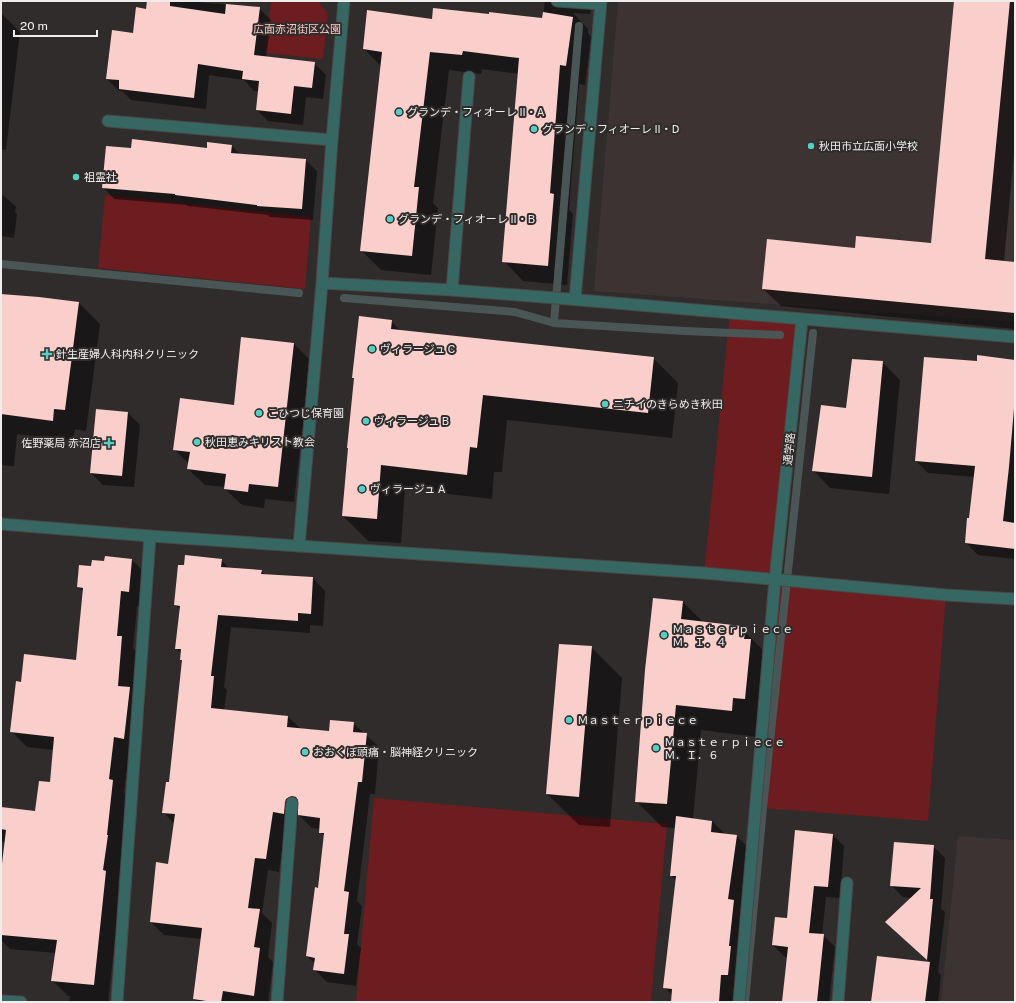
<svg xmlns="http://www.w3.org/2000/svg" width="1016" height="1003" font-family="'Public Sans','Noto Sans JP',sans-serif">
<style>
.built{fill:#3d3332}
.green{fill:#6d1c20}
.shadow{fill:#0007}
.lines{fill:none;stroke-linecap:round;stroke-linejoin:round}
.stream{stroke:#4a5655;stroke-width:8}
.building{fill:#f9cecb}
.service-casing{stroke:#4a4746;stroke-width:13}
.minor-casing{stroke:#4a4746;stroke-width:13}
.tertiary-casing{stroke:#4a4746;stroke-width:13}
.service{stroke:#366763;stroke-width:11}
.minor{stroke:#366763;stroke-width:11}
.tertiary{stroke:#366763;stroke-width:11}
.poi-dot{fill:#55cec4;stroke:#2f2c2b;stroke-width:1.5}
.labels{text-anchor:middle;stroke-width:4;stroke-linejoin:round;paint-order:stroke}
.park-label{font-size:11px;fill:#fbc7c3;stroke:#2f2c2b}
.poi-label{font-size:11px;fill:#efedec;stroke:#2f2c2b;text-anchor:start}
.street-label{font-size:11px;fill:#efedec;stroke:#2f2c2b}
</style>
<rect width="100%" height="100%" fill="#2f2c2b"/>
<path class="built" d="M 618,1 L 1015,1 L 1015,322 L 594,291 Z
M 958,836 L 1015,840 L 1015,1002 L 941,1002 Z"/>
<path class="green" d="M 271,1 L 318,1 L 328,13 L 323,59 L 265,53 Z
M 105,195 L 311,217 L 305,289 L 98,268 Z
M 730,312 L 809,319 L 775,579 L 946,595 L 928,821 L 763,808 L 775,580 L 704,573 Z
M 374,798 L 667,824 L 651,1002 L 356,1002 Z"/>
<path class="shadow" d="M 148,1 L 198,1 L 198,2 L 259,8 L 271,20 L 266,58 L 314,63 L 326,75 L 323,99 L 306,97 L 303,125 L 268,121 L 257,110 L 259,91 L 254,91 L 244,80 L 209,75 L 206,109 L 131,100 L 122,91 L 119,91 L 107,79 L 134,34 L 147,10 Z
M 545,1 L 592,1 L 590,14 L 573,13 L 588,29 L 588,33 L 591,37 L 585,85 L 579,84 L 569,210 L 573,214 L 567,285 L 523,281 L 504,261 L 519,74 L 482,69 L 481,74 L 449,70 L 433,203 L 438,208 L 431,275 L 381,270 L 361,250 L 381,66 L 364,49 L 433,20 L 543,19 Z
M 955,1 L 1015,1 L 1015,144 L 1004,261 L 1015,263 L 1015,329 L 781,306 L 763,289 L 856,249 L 932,244 Z
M 1,13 L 20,32 L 6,150 L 1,149 Z
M 232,146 L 241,155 L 306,160 L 317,171 L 313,220 L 270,217 L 268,215 L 188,206 L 186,205 L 114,199 L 103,187 L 132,149 L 208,149 Z
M 1,195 L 4,196 L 16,207 L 15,212 L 17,214 L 14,238 L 1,236 Z
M 1,294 L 79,303 L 100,324 L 86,431 L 75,429 L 73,441 L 17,434 L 14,466 L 1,465 Z
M 391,321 L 401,331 L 653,358 L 678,383 L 672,438 L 507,420 L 502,472 L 494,472 L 492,499 L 405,489 L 401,543 L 368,541 L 343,516 L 355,380 L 353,378 Z
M 294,344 L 310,360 L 294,502 L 265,499 L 264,508 L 242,505 L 225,489 L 225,487 L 205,485 L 188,469 L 189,464 L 174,449 L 234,406 Z
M 1015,361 L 1015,559 L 978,555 L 966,543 L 970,519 L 975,477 L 928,473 L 916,461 L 977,362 Z
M 882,362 L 900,380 L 889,494 L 830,488 L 813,470 L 846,409 Z
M 97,410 L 128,413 L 140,425 L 134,487 L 103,485 L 91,473 Z
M 132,560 L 147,575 L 144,607 L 137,606 L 133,648 L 137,653 L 134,692 L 145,704 L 139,754 L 129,752 L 124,792 L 128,796 L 122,851 L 123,852 L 118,884 L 121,887 L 108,1002 L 69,1002 L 70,996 L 68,996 L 52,980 L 56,953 L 10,949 L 1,940 L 1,880 L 5,843 L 1,840 L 1,808 L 36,812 L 50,783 L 54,750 L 27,747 L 11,731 L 21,683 L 77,661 L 84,592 L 78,587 L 92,567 L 105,562 Z
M 221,560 L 230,569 L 261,571 L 265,575 L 313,578 L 325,591 L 323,626 L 310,625 L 310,633 L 231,627 L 224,687 L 227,690 L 224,711 L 288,717 L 301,729 L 330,732 L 353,723 L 379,747 L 375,794 L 370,794 L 357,901 L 362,906 L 357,944 L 361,948 L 356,986 L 327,982 L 314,969 L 315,964 L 307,956 L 319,889 L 325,837 L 320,832 L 320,829 L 312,828 L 298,814 L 297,826 L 285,825 L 279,872 L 268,870 L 262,913 L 272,923 L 268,957 L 273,962 L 268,1002 L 198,1002 L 194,999 L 202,939 L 164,935 L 151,922 L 169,865 L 175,824 L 163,812 L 170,783 L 183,661 L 181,659 L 182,654 L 176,648 L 181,610 L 175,605 Z
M 654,599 L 683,602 L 704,623 L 740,627 L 766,653 L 766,655 L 777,666 L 770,724 L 759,723 L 757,737 L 701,730 L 693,819 L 712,821 L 726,835 L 737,836 L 753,853 L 737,1002 L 672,1002 L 673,996 L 664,987 L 676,881 L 671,875 L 676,828 L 662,827 L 636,801 Z
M 591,647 L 622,678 L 610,827 L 579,825 L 547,794 Z
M 833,835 L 844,846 L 840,898 L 826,897 L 822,935 L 823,935 L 835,947 L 829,1002 L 783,1002 L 788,957 L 785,957 L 773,945 L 788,919 Z
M 933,846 L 945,858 L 941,909 L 945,912 L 938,972 L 941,975 L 938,1002 L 871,1002 L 871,1000 L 872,1000 L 877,957 L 931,963 L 899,934 L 912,898 L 903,897 L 891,885 Z"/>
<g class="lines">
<path class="stream" d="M 1,264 L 299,293
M 344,298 L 515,312 L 554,323 L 684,331 L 780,335
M 554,323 L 579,26
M 745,1002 L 763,808 L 813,333"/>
</g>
<path class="building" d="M 147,1 L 170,1 L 170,6 L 225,14 L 226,4 L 260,7 L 254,55 L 315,62 L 312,88 L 294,86 L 291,114 L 256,110 L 259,81 L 242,79 L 243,71 L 198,64 L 194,98 L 119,89 L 119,80 L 106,79 L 112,30 L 133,33 L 136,7 L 146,9 Z
M 954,1 L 1010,1 L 985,259 L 1015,262 L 1015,313 L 762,289 L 767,239 L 855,248 L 856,236 L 931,243 Z
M 433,8 L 489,14 L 489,12 L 542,18 L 543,12 L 573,17 L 566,66 L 560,65 L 550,193 L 554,194 L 548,266 L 502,262 L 519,58 L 463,51 L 462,55 L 430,52 L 414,187 L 419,187 L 412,256 L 360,251 L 382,52 L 363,49 L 367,10 L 432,19 Z
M 132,139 L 207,148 L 207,142 L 232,145 L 231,153 L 306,159 L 302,209 L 257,206 L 257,205 L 175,195 L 175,194 L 102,188 L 106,146 L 131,148 Z
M 1,294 L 39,297 L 79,302 L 65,410 L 54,409 L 53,421 L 1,414 Z
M 359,316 L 392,320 L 391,329 L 654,357 L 648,413 L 483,395 L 477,448 L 470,447 L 467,475 L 381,465 L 377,519 L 342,516 L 348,448 L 347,448 L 354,378 L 352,378 Z
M 241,337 L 294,343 L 278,487 L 249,484 L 248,492 L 224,489 L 226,474 L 187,469 L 190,452 L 173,450 L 180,398 L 234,405 Z
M 977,355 L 1015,360 L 1015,397 L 1009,467 L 1003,521 L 1015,523 L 1015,549 L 965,543 L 967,518 L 969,518 L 975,466 L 915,461 L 924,357 L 977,361 Z
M 852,359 L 883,361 L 872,477 L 812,471 L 821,405 L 846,408 Z
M 96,409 L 128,412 L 122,476 L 90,473 Z
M 185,555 L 222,559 L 221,567 L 262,570 L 261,574 L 313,577 L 311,614 L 298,613 L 298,621 L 218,615 L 211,676 L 214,676 L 211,708 L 288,716 L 287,727 L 329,731 L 330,720 L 354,722 L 353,732 L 367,733 L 362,782 L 358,782 L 344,891 L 349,892 L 344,934 L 349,934 L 344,974 L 313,970 L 315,958 L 306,956 L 315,887 L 318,888 L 324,833 L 319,833 L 320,818 L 298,815 L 298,800 L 296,797 L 292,796 L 289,797 L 286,799 L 285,802 L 284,814 L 273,812 L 266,859 L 255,858 L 248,908 L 260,909 L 254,947 L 260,948 L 254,996 L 223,991 L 221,1002 L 213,1002 L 193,999 L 202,928 L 150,922 L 156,862 L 168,864 L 175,814 L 162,813 L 166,782 L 169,782 L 182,660 L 180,660 L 181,649 L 175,649 L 180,606 L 174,605 L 178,565 L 184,565 Z
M 105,556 L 132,559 L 129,592 L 121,591 L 117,636 L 122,636 L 118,686 L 130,687 L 124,739 L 114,737 L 109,779 L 113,780 L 107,835 L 108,835 L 103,870 L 106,871 L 94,985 L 51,981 L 57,940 L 1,935 L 1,872 L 6,830 L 1,829 L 1,807 L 35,811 L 39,781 L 50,782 L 54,737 L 10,732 L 16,681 L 21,682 L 24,654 L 76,660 L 83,588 L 77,587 L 79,565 L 91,566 L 92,560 L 104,561 Z
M 653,598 L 683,601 L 681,619 L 741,626 L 740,632 L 745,633 L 744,639 L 751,639 L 745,699 L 733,698 L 732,711 L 676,705 L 667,804 L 635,802 L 645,670 Z
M 559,644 L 592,646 L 579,797 L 546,794 Z
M 676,816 L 712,821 L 711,832 L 737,835 L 728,899 L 734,900 L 729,946 L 731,946 L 728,975 L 721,975 L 719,1002 L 671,1002 L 672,989 L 663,988 L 676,876 L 670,876 Z
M 795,830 L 833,834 L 828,887 L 814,886 L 809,933 L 824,934 L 817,1002 L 782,1002 L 788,947 L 772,945 L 775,917 L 787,918 Z
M 894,842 L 934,845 L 930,899 L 933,899 L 927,960 L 885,922 L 921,888 L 890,886 Z
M 877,956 L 930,962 L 925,1002 L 871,1002 Z"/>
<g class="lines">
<g class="service-casing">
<path id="service" d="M 452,290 L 469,77"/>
</g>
<g class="minor-casing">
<path id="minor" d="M 557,1 L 600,4
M 108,121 L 332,140
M 322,283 L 452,290 L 568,299 L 1015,337
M 575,299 L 601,1
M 299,546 L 322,283 L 332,140 L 344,1
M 1,1001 L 21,1002
M 117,1002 L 150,536
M 277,1002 L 292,803
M 739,1002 L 775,579 L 802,319
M 838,1002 L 847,883"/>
</g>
<g class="tertiary-casing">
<path id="tertiary" d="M 1,524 L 150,536 L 704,573 L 946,595 L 1015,599"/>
</g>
<use href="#service" class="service"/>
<use href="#minor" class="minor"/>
<use href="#tertiary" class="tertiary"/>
</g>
<g class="poi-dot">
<circle cx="399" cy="112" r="4"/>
<circle cx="534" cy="129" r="4"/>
<circle cx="811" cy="146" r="4"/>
<circle cx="76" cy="177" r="4"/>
<circle cx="390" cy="219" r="4"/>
<circle cx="372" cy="349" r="4"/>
<path d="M45 348h4v4h4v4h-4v4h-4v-4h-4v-4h4z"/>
<circle cx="605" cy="404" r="4"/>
<circle cx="259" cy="413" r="4"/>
<circle cx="366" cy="421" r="4"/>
<circle cx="197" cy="442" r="4"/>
<path d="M107 437h4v4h4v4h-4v4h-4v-4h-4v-4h4z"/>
<circle cx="362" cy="489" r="4"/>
<circle cx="664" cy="635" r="4"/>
<circle cx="569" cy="720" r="4"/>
<circle cx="656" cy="748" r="4"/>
<circle cx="305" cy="752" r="4"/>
</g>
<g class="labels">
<g class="park-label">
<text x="297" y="33">広面赤沼街区公園</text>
</g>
<g class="poi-label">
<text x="407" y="116">グランデ・フィオーレ II・A</text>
<text x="542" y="133">グランデ・フィオーレ II・D</text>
<text x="819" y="150">秋田市立広面小学校</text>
<text x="84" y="181">祖霊社</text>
<text x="398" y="223">グランデ・フィオーレ II・B</text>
<text x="380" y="353">ヴィラージュ C</text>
<text x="56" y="358">針生産婦人科内科クリニック</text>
<text x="613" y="408">ニチイのきらめき秋田</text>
<text x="267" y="417">こひつじ保育園</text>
<text x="374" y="425">ヴィラージュ B</text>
<text x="205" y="446">秋田恵みキリスト教会</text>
<text x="101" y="447" text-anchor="end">佐野薬局 赤沼店</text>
<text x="370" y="493">ヴィラージュ A</text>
<text x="672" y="633">Ｍａｓｔｅｒｐｉｅｃｅ<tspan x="672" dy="13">Ｍ．Ｉ．４</tspan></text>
<text x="577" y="724">Ｍａｓｔｅｒｐｉｅｃｅ</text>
<text x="664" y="746">Ｍａｓｔｅｒｐｉｅｃｅ<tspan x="664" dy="13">Ｍ．Ｉ．６</tspan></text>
<text x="313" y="756">おおくぼ頭痛・脳神経クリニック</text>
</g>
<g class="street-label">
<text transform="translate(789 449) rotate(-84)" y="4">通学路</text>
</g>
</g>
<rect width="1016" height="1003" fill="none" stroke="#efedec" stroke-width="4"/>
<path d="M14 30v6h83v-6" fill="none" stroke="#efedec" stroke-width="2"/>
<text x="20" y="30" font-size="12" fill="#efedec" stroke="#2f2c2b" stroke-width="3" paint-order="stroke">20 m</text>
</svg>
